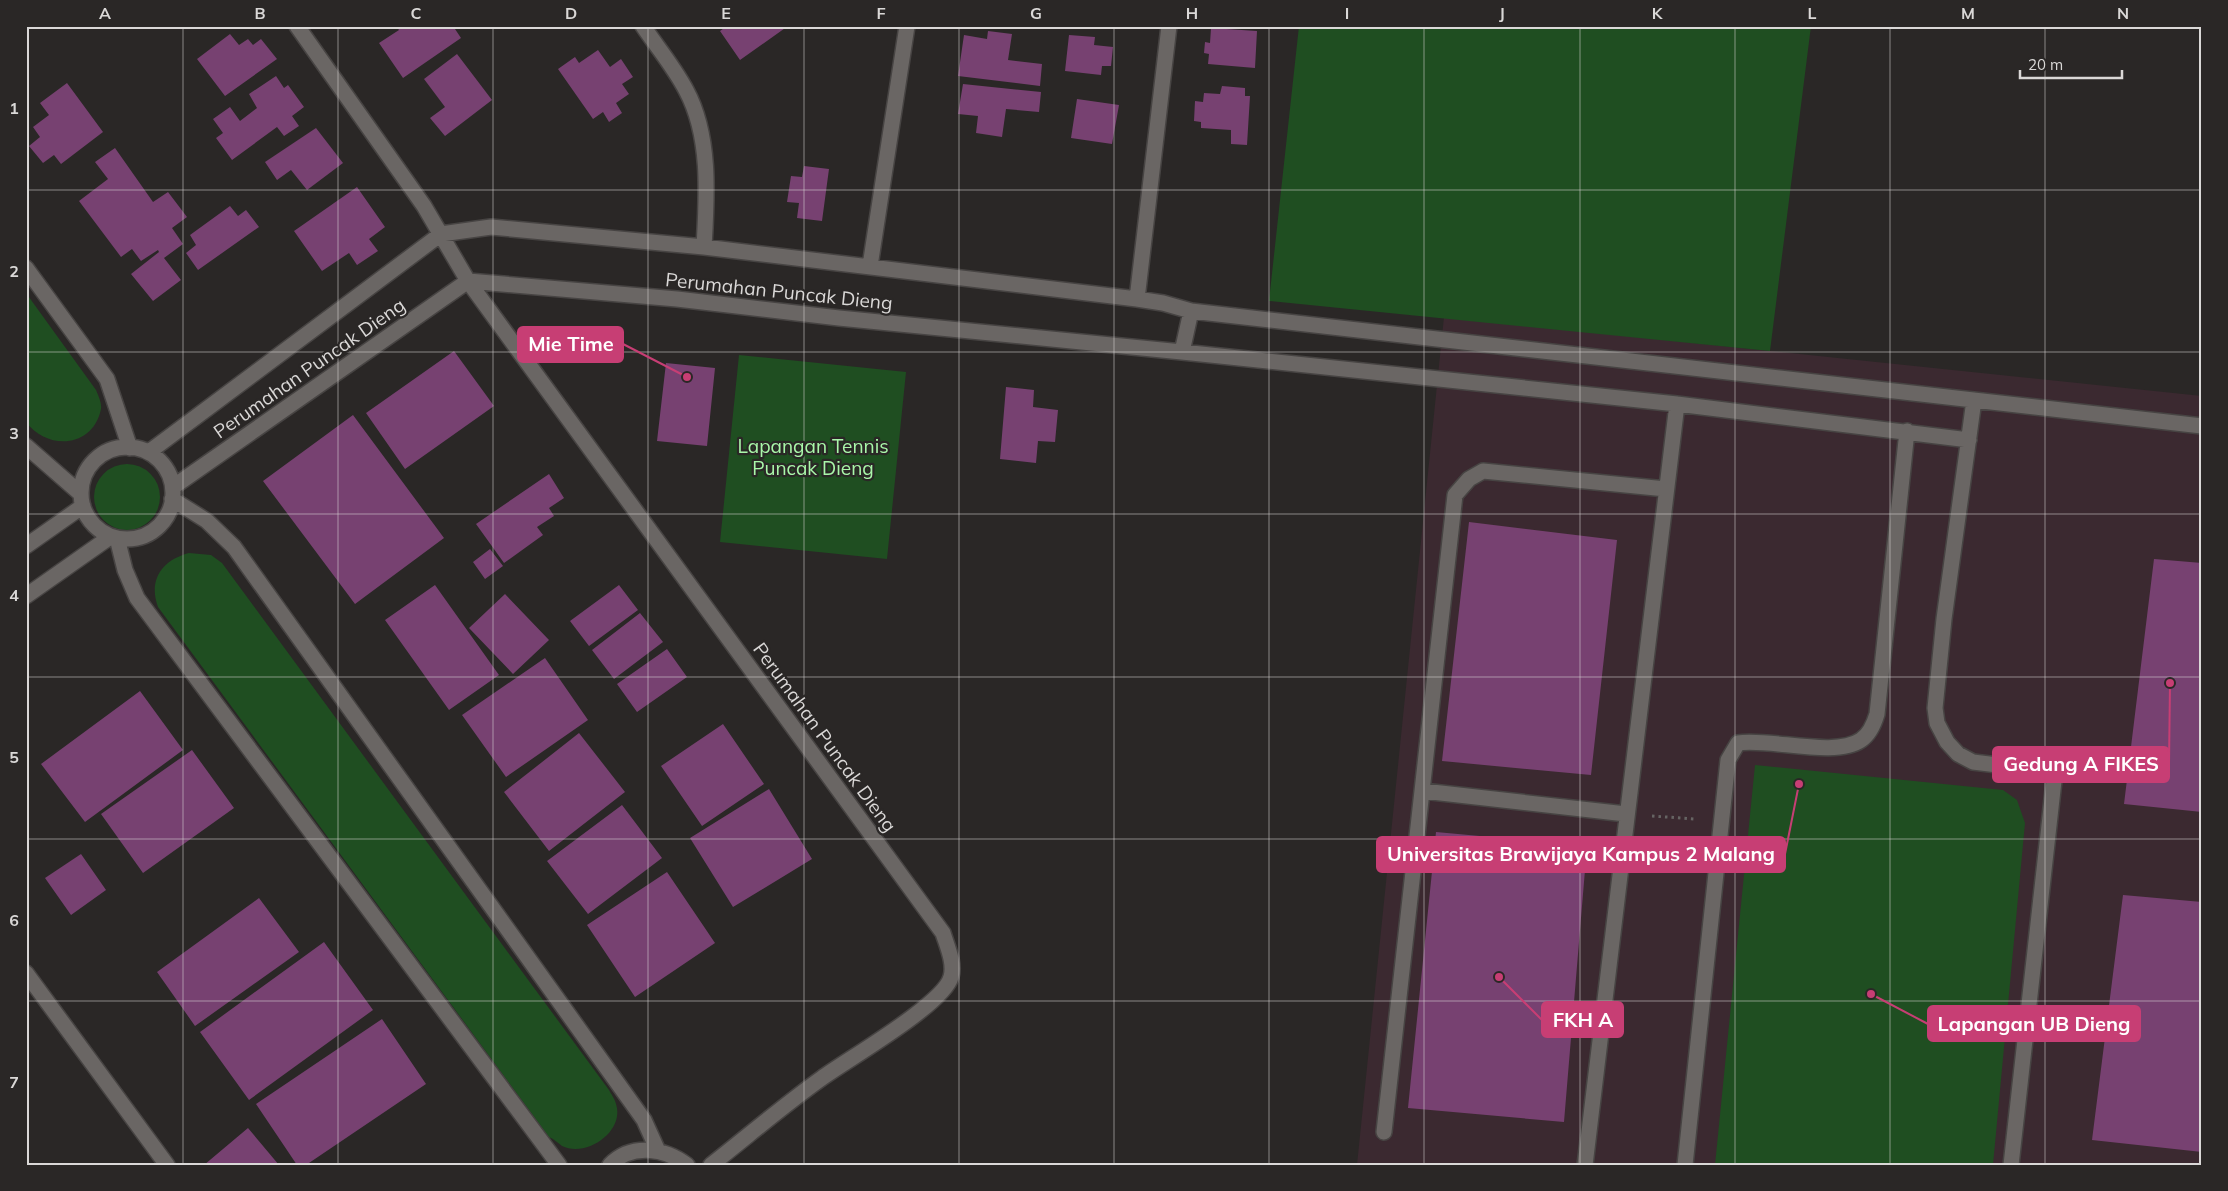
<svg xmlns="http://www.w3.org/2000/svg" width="2228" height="1191" font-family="Mulish,sans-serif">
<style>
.education{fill:#3b2930}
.green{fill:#1f4e21}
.building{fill:#774171}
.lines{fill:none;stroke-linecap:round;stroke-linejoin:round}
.minor-casing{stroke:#474443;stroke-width:18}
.path{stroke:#666463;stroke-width:3;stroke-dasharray:2.5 4;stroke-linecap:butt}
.minor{stroke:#6a6664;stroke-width:15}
.grid{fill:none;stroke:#dad8d7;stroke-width:1;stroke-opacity:0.55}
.labels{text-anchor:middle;stroke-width:4.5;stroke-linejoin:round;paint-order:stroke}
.street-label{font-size:19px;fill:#dad8d7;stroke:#2a2726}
.park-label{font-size:19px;fill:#a9f7a9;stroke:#2a2726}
.leader{fill:none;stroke:#c73e74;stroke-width:2}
.callout-dot{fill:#c73e74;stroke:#2a2726;stroke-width:2}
.callout{fill:#c73e74;stroke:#c73e74;stroke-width:2}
.callout-label{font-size:20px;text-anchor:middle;font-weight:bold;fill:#fff}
.neatline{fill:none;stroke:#dad8d7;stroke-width:2}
.grid-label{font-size:16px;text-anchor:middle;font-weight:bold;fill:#dad8d7}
</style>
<rect width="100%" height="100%" fill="#2a2726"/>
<path class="education" d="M 1444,317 L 2202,396 L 2202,1165 L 1357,1165 Z"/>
<path class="green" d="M 1299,26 L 1811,26 L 1770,351 L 1269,301 Z
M 26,293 L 96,390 C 98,395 102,403 101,409 C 93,448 48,451 26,422 Z
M 739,355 L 906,372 L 887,559 L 720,542 Z
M94 497a33 33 0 1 1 66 0a33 33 0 1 1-66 0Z
M 189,553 L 211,555 L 222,563 L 609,1090 C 611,1094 615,1099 616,1104 C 625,1131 587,1158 562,1146 C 558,1143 554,1139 549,1137 L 158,607 C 148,580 162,560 189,553 Z
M 1755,765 L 2003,790 L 2017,800 L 2025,823 L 1993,1165 L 1715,1165 Z"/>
<path class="building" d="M 396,26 L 453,26 L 461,38 L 403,78 L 379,43 L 399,30 Z
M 727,26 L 788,26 L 740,60 L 720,31 Z
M 1211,28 L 1257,31 L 1255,68 L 1208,64 L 1209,54 L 1204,53 L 1205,42 L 1210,43 Z
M 988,31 L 1012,34 L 1008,60 L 1042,64 L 1040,86 L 958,76 L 964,35 L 987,39 Z
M 230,34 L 239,45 L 248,39 L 253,45 L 261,39 L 277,59 L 225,96 L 197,59 Z
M 1069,35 L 1095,37 L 1094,45 L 1113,47 L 1111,66 L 1102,66 L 1101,75 L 1065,71 Z
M 598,50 L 610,67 L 621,59 L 633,77 L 622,84 L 629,94 L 616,103 L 622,113 L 609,122 L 603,112 L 593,119 L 558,69 L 575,57 L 579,63 Z
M 457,54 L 492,100 L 445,136 L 430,118 L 445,107 L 424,79 Z
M 276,76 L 284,88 L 288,85 L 304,107 L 292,116 L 299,126 L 284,136 L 277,127 L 232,160 L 216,138 L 223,133 L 213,119 L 230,107 L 240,121 L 257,108 L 249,94 Z
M 67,83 L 103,132 L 61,164 L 54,155 L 43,163 L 29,146 L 40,137 L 33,127 L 49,115 L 40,103 Z
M 963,84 L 1041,92 L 1039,112 L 1006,109 L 1002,137 L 976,133 L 978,116 L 958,114 Z
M 1222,86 L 1245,88 L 1245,96 L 1250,96 L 1247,145 L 1231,144 L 1231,130 L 1201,128 L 1201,122 L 1194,121 L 1195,101 L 1203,102 L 1204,93 L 1220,94 Z
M 1077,99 L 1119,105 L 1112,144 L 1071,138 Z
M 316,128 L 343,163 L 307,190 L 291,170 L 277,180 L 265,162 Z
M 115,148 L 153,202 L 168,192 L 187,217 L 172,228 L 183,244 L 164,258 L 181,280 L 153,301 L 131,274 L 159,252 L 158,250 L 141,261 L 132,249 L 121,257 L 79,201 L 108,179 L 95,162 Z
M 804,166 L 829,169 L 822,221 L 797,218 L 799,203 L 787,202 L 791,176 L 802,177 Z
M 357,187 L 385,227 L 369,239 L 378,251 L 357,265 L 349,253 L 322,271 L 294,231 Z
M 230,206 L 238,216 L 246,210 L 259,227 L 198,270 L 186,253 L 196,245 L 190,235 Z
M 454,351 L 494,406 L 405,469 L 366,413 Z
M 666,363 L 715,368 L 707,446 L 657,441 Z
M 1006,387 L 1034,390 L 1033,407 L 1058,410 L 1055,442 L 1038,441 L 1036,463 L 1000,459 Z
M 353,415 L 444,538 L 355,604 L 263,481 Z
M 549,474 L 564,498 L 549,508 L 554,516 L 537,527 L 543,535 L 504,563 L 476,524 Z
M 1469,522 L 1617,540 L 1591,775 L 1442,761 Z
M 490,549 L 503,566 L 485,579 L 473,562 Z
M 2154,559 L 2202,563 L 2202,812 L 2124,804 Z
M 435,585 L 499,675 L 449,710 L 385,620 Z
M 619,585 L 638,610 L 589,646 L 570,621 Z
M 505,594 L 549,640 L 513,674 L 469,628 Z
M 640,613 L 663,642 L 614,679 L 592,650 Z
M 667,649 L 687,677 L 637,712 L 617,684 Z
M 545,658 L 588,720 L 506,777 L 462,715 Z
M 140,691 L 183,750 L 85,822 L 41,764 Z
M 723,724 L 764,784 L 702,826 L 661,766 Z
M 579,733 L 625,792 L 549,851 L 504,792 Z
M 192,750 L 234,808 L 143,873 L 101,814 Z
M 769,789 L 812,859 L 733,907 L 690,838 Z
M 622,805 L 662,858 L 588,914 L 547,861 Z
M 1436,832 L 1587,846 L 1564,1122 L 1408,1108 Z
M 81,854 L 106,890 L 71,915 L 45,878 Z
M 667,872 L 715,943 L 635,997 L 587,925 Z
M 2123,895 L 2202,902 L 2202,1152 L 2092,1140 Z
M 259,898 L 299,952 L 195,1026 L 157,972 Z
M 324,942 L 373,1010 L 249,1100 L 200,1032 Z
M 382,1019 L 426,1084 L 306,1165 L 297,1165 L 256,1104 Z
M 248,1128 L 279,1165 L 204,1165 Z"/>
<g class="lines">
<g class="minor-casing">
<path id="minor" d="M 297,26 L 424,206 L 468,281 L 943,933 C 947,946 955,963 951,977 C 944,1004 848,1059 822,1078 C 784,1105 748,1136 711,1165
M 643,26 C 657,47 674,67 686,90 C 711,136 707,196 704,247
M 870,266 L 907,26
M 26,268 L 107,379 L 130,448
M 1137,299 L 1169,26
M 1191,311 L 2202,426
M 1182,352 L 1677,404 L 1969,440
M 1974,400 L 1944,619 L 1935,708 L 1937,723 L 1947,742 L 1958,754 L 1973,762 L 2055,772 L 2011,1165
M 26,446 L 81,494
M81 493a46 46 0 1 1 92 0a46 46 0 1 1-92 0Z
M 149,452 L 441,234 L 491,227 L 704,247 L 1137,299 L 1163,303 L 1191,311 L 1182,352 L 839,318 L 677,299 L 468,281 L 173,487
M 172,499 L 207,521 L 234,547 L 644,1120 L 658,1151
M 117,538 L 125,570 L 137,598 L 559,1165
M 26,546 L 83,506
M 26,596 L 110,537
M 1423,791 L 1626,814
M 26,973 L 167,1165
M 1384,1132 L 1455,495 L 1469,479 L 1483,471 L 1666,489
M 610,1165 C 631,1143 665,1148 687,1165
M 1585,1165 L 1677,404
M 1685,1165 L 1728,760 L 1738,743 C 1771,738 1835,758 1861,740 C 1870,734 1874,724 1877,714 L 1907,431"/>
</g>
<path class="path" d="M 1652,816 L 1695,819"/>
<use href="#minor" class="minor"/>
</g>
<path class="grid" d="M 183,26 L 183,1165M 338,26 L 338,1165M 493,26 L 493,1165M 648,26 L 648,1165M 804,26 L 804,1165M 959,26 L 959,1165M 1114,26 L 1114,1165M 1269,26 L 1269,1165M 1424,26 L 1424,1165M 1580,26 L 1580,1165M 1735,26 L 1735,1165M 1890,26 L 1890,1165M 2045,26 L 2045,1165M 26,190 L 2202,190M 26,352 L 2202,352M 26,514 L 2202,514M 26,677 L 2202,677M 26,839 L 2202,839M 26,1001 L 2202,1001"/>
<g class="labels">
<g class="street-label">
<text transform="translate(779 291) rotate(6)" y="7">Perumahan Puncak Dieng</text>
<text transform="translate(309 368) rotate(-35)" y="7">Perumahan Puncak Dieng</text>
<text transform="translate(825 737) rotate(54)" y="7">Perumahan Puncak Dieng</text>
</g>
<g class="park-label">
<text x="813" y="453">Lapangan Tennis<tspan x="813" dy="22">Puncak Dieng</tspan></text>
</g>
</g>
<path class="leader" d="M687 377L623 344M2170 683L2169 764M1799 784L1785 854M1499 977L1542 1020M1871 994L1928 1024"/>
<g class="callout-dot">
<circle cx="687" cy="377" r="5"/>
<circle cx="2170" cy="683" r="5"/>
<circle cx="1799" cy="784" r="5"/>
<circle cx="1499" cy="977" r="5"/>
<circle cx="1871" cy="994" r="5"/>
</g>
<g class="callout">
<rect x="518" y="327" width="105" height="35" rx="5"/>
<rect x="1993" y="747" width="176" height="35" rx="5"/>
<rect x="1377" y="837" width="408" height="35" rx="5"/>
<rect x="1542" y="1002" width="81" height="35" rx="5"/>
<rect x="1928" y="1006" width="212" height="35" rx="5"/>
</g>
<g class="callout-label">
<text x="571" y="351">Mie Time</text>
<text x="2081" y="771">Gedung A FIKES</text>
<text x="1581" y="861">Universitas Brawijaya Kampus 2 Malang</text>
<text x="1583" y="1027">FKH A</text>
<text x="2034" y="1031">Lapangan UB Dieng</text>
</g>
<rect width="2228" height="1191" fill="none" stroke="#2a2726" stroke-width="55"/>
<path d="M2020 70v8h102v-8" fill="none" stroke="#dad8d7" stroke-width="2.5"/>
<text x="2028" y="70" font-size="15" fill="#dad8d7" stroke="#2a2726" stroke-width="4" paint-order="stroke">20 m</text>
<rect x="28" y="28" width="2172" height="1136" class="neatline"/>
<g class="grid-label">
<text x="105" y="19">A</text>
<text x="260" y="19">B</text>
<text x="416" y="19">C</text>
<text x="571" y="19">D</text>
<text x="726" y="19">E</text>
<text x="881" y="19">F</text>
<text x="1036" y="19">G</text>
<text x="1192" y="19">H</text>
<text x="1347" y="19">I</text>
<text x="1502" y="19">J</text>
<text x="1657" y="19">K</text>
<text x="1812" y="19">L</text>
<text x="1968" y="19">M</text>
<text x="2123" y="19">N</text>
<text x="14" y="114">1</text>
<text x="14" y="277">2</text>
<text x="14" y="439">3</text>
<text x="14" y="601">4</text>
<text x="14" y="763">5</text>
<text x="14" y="926">6</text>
<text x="14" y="1088">7</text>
</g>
</svg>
